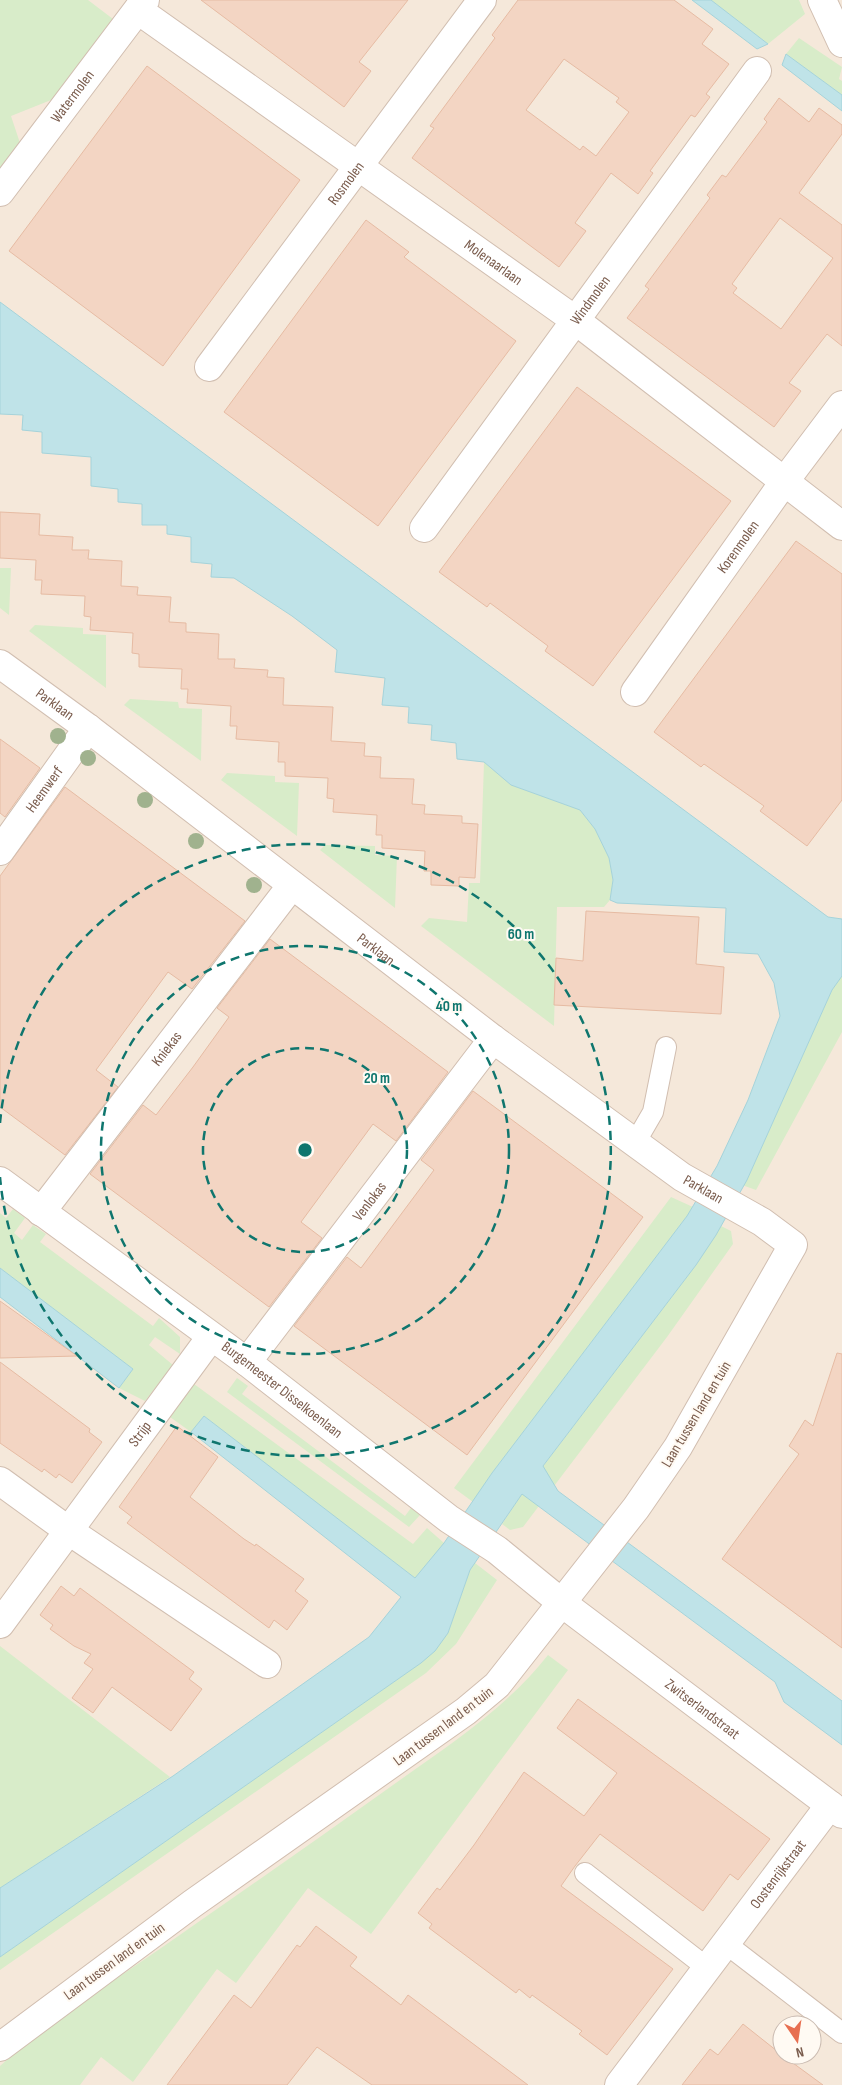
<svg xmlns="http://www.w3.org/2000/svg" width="842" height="2085" font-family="'Sofia Sans Condensed',sans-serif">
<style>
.residential{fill:#f5e8da;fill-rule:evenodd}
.green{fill:#d8ecc9}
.water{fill:#bfe3e8;stroke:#a5d3da}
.building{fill:#f3d5c3;stroke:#e6bba3;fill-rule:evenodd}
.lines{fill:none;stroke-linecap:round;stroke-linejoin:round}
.lane-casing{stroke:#d1beb0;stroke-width:22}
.street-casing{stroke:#d1beb0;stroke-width:30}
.lane{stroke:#fff;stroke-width:20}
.street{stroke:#fff;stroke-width:28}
.tree{fill:#a0b28e}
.ring{fill:none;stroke:#0f766e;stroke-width:2.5;stroke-dasharray:9 6}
.labels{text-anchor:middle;stroke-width:4;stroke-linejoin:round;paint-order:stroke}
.street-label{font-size:15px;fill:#7a5c4d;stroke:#fffaf3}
.centre{fill:#0f766e;stroke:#fffaf3;stroke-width:2.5}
.ring-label{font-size:15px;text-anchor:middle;font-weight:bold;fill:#0f766e;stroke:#fffaf3;stroke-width:4;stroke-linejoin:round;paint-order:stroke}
</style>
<rect width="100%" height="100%" fill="#fdf6ec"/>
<path class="residential" d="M 0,0 L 842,0 L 842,2085 L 0,2085 ZM 782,2025 L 812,2025 L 812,2055 L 782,2055 Z"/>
<path class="green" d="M 0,0 L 88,0 L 113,19 L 56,98 L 11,116 L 21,146 L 0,173 Z
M 711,0 L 799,0 L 805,14 L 768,44 Z
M 799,38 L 842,67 L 839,79 L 842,81 L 842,95 L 786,54 Z
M 0,568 L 11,568 L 9,615 L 0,608 Z
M 35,625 L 83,628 L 83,634 L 106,635 L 106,688 L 29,631 Z
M 130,699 L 178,702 L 179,708 L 202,709 L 201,761 L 124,705 Z
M 484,762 L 511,785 L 580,810 L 595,829 L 609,858 L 613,880 L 610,900 L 604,907 L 557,907 L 554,1026 L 421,926 L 429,918 L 467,922 L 469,883 L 480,883 Z
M 227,773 L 275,776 L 275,782 L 299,783 L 297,836 L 221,780 Z
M 325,845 L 375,846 L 375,855 L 397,856 L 395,908 L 320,850 Z
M 842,976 L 842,1032 L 756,1190 L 742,1185 L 747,1180 L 832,990 Z
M 671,1197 L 693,1207 L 687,1216 L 492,1473 L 473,1502 L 454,1488 Z
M 13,1209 L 25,1218 L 14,1233 L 22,1240 L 33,1225 L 46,1234 L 40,1242 L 153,1326 L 159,1318 L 180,1337 L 180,1354 L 155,1337 L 149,1345 L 173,1365 L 145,1401 L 119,1388 L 133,1369 L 0,1268 L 0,1213 L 6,1218 Z
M 721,1226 L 731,1231 L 733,1244 L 667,1337 L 523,1527 L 510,1530 L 502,1524 L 522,1494 L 696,1265 Z
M 237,1378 L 248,1386 L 242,1394 L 405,1516 L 411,1508 L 420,1515 L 409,1527 L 227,1392 Z
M 194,1384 L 413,1544 L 427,1528 L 444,1543 L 415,1578 L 204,1416 L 191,1432 L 170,1417 Z
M 475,1563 L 497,1580 L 456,1644 L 426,1673 L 0,1970 L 0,1957 L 421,1663 L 448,1633 L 470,1570 Z
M 0,1646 L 170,1777 L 0,1888 Z
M 548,1655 L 568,1670 L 371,1934 L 308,1888 L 236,1983 L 217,1969 L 133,2082 L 101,2057 L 80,2085 L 0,2085 L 0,2066 C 50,2021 109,1984 164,1946 C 239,1894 313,1842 386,1790 C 443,1749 505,1710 548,1655 Z"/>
<path class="water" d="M 692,0 L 711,0 L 768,44 L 757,49 Z
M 786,54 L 842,95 L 842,111 L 782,65 Z
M 0,302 L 828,917 L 842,919 L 842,976 L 832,990 L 747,1180 L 716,1235 L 696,1265 L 543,1466 L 558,1491 L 842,1701 L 842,1745 L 784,1702 L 775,1682 L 522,1494 L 470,1570 L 448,1633 L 435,1651 L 421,1663 L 0,1957 L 0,1888 L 173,1776 L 369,1637 L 401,1597 L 191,1432 L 204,1416 L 415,1578 L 444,1543 L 492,1473 L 687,1216 L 717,1166 L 748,1100 L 780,1016 L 774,983 L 758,954 L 724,952 L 726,908 L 617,903 L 610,900 L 613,880 L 609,858 L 595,829 L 580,810 L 511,785 L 484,762 L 457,759 L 456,743 L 431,740 L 432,725 L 408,723 L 409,707 L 382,705 L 385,678 L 335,672 L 337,650 L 292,616 L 234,578 L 211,577 L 212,564 L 191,562 L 191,537 L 167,534 L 167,525 L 142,525 L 142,504 L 118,502 L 118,489 L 91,486 L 91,457 L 42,453 L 42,432 L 22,430 L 23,415 L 0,414 Z
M 0,1268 L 133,1369 L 119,1388 L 0,1297 Z"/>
<path class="building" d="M 201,0 L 408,0 L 359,62 L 371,71 L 344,107 Z
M 518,0 L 674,0 L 713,29 L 702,44 L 729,64 L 706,94 L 710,97 L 695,117 L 691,115 L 650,171 L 653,173 L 638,194 L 611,173 L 575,223 L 586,231 L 559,267 L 412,158 L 434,128 L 430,126 L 495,38 L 492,35 ZM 564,59 L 619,98 L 616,102 L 629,112 L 596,156 L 583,146 L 580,150 L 526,110 Z
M 147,66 L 300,180 L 163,366 L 9,251 Z
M 779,98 L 809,122 L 819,108 L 842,125 L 842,134 L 799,193 L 842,225 L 842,346 L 827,334 L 789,383 L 801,391 L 774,427 L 627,318 L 649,289 L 645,286 L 710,198 L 707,195 L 722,175 L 726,177 L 767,122 L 764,119 ZM 780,218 L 833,258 L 781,329 L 733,293 L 737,288 L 732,284 Z
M 366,220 L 409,252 L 404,257 L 516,341 L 378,526 L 224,412 Z
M 577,387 L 731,501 L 593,686 L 545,651 L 548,646 L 490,603 L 487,607 L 439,572 Z
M 0,512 L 40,514 L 39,535 L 73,537 L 72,550 L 89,550 L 88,559 L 122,561 L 121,586 L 138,587 L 137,595 L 171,597 L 169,622 L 186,623 L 186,632 L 219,634 L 218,659 L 235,659 L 234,668 L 268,670 L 267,677 L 284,678 L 283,705 L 333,707 L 331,741 L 365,743 L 364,756 L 381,757 L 380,778 L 414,779 L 412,804 L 425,805 L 424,814 L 462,816 L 462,823 L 478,824 L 475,878 L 459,877 L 459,886 L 431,885 L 431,871 L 424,871 L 425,851 L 382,848 L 382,835 L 376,835 L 377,815 L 333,812 L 334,799 L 327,798 L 328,778 L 285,776 L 285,762 L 278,762 L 279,742 L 236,739 L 237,726 L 230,726 L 231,706 L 187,703 L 188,689 L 181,689 L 182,669 L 139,667 L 139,654 L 132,653 L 133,633 L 90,630 L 91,617 L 84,616 L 85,596 L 41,594 L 42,580 L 35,580 L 36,560 L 0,558 Z
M 796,541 L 842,574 L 842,800 L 807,846 L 760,811 L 764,806 L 704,764 L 701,767 L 654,732 Z
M 0,739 L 40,768 L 5,817 L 0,813 Z
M 65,787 L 245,921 L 192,989 L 168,972 L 96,1070 L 118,1087 L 65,1155 L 0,1107 L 0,876 Z
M 586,911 L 699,917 L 696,964 L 724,967 L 721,1014 L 554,1005 L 556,958 L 583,961 Z
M 270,939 L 448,1072 L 396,1141 L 373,1124 L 301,1222 L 322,1238 L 269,1307 L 90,1174 L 143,1105 L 156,1115 L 193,1067 L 229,1017 L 217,1008 Z
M 473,1091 L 643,1217 L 467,1455 L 294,1326 L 347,1257 L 361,1268 L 434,1170 L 421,1160 Z
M 0,1301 L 77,1356 L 0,1358 Z
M 837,1353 L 842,1354 L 842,1648 L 722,1559 L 799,1454 L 789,1446 L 805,1420 L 813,1426 Z
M 0,1362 L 90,1429 L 89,1432 L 102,1442 L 72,1483 L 59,1474 L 56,1478 L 44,1469 L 42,1472 L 0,1443 Z
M 177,1426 L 218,1457 L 190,1497 L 244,1539 L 255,1546 L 256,1544 L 304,1579 L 295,1591 L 308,1601 L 287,1630 L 274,1620 L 269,1628 L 127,1523 L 132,1517 L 119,1507 Z
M 61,1586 L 74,1596 L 80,1588 L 194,1672 L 189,1679 L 202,1689 L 171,1731 L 112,1687 L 93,1713 L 72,1698 L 93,1669 L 84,1663 L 91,1654 L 74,1646 L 50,1629 L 53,1625 L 40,1615 Z
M 578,1699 L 770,1839 L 738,1880 L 730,1874 L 703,1911 L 600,1834 L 575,1866 L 561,1886 L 673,1969 L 607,2055 L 579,2034 L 582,2031 L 532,1995 L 530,1998 L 519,1989 L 516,1993 L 429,1928 L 432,1924 L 418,1913 L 437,1888 L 440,1890 L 474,1845 L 524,1772 L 584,1816 L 617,1773 L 557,1728 Z
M 316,1926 L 357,1957 L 350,1966 L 401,2005 L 408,1995 L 528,2085 L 372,2085 L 317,2047 L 287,2085 L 167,2085 L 234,1995 L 251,2008 L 297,1945 L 300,1947 Z
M 743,2024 L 782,2055 L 823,2085 L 682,2085 L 710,2049 L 718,2055 Z"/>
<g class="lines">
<g class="lane-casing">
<path id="lane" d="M 635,1143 L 653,1112 L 666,1047
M 585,1873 L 706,1967
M 725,1943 L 842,2033"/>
</g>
<g class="street-casing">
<g id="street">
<path d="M 822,0 L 842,43"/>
<path id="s1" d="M 138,10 L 575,320 L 842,526"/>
<path id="s2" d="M 0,192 L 145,0"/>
<path id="s3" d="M 209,367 L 482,0"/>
<path id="s4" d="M 424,528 L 757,71"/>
<path id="s5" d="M 0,664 L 88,728 L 493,1039 L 682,1177 L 762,1222 L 793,1245 L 678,1447 L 636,1508 L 497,1685 L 466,1711 L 192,1904 L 0,2047"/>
<path id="s6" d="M 635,692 L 784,482 L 842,405"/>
<path id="s7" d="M 0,851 L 88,728"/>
<path id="s8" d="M 0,1181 L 247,1362 L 449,1519 L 497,1550 L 562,1603 L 842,1814"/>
<path id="s9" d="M 41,1212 L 292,885"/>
<path id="s10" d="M 247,1362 L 493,1039"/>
<path d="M 0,1481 L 69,1531 L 267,1664"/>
<path id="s11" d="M 0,1624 L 211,1337"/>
<path id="s12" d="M 619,2085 L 830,1805"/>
</g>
</g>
<use href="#lane" class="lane"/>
<use href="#street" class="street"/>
</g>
<g class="tree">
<circle cx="58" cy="736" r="8"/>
<circle cx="88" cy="758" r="8"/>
<circle cx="145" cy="800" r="8"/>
<circle cx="196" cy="841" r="8"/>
<circle cx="254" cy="885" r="8"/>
</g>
<g class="ring">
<circle cx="305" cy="1150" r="102"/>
<circle cx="305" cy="1150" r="204"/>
<path d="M0 1123A306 306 0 1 1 0 1177"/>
</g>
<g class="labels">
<g class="street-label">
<text dy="5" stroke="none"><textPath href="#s2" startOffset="120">Watermolen</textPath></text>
<text dy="5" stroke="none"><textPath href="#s3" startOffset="229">Rosmolen</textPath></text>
<text dy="5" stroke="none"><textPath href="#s1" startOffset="436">Molenaarlaan</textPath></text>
<text dy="5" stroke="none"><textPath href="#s4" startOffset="282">Windmolen</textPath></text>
<text dy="5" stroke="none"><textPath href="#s6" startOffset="178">Korenmolen</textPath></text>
<text dy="5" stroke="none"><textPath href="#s5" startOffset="68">Parklaan</textPath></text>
<text dy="5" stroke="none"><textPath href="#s7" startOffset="76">Heemwerf</textPath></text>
<text dy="5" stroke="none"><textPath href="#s5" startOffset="472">Parklaan</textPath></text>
<text dy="5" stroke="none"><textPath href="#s9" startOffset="206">Kniekas</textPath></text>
<text dy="5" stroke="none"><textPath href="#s5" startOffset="878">Parklaan</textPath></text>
<text dy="5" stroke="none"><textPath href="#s10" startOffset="202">Venlokas</textPath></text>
<text dy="5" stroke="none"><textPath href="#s8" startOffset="351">Burgemeester Disselkoenlaan</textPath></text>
<text transform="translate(696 1414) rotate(-59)" y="5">Laan tussen land en tuin</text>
<text dy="5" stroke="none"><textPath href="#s11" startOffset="236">Strijp</textPath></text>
<text dy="5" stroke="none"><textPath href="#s8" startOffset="879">Zwitserlandstraat</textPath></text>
<text transform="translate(443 1726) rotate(-37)" y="5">Laan tussen land en tuin</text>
<text dy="5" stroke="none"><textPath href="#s12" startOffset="264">Oostenrijkstraat</textPath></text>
<text transform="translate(114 1961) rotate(-36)" y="5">Laan tussen land en tuin</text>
</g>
</g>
<circle cx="305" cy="1150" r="8" class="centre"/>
<g class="ring-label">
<text x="521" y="939">60 m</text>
<text x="449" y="1011">40 m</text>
<text x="377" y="1083">20 m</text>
</g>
<g transform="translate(797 2040) rotate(167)"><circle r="24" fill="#fffaf3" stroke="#cabbb1"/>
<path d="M0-4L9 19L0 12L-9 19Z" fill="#e76f51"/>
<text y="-8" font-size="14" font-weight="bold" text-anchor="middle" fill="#7a5c4d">N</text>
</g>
</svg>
